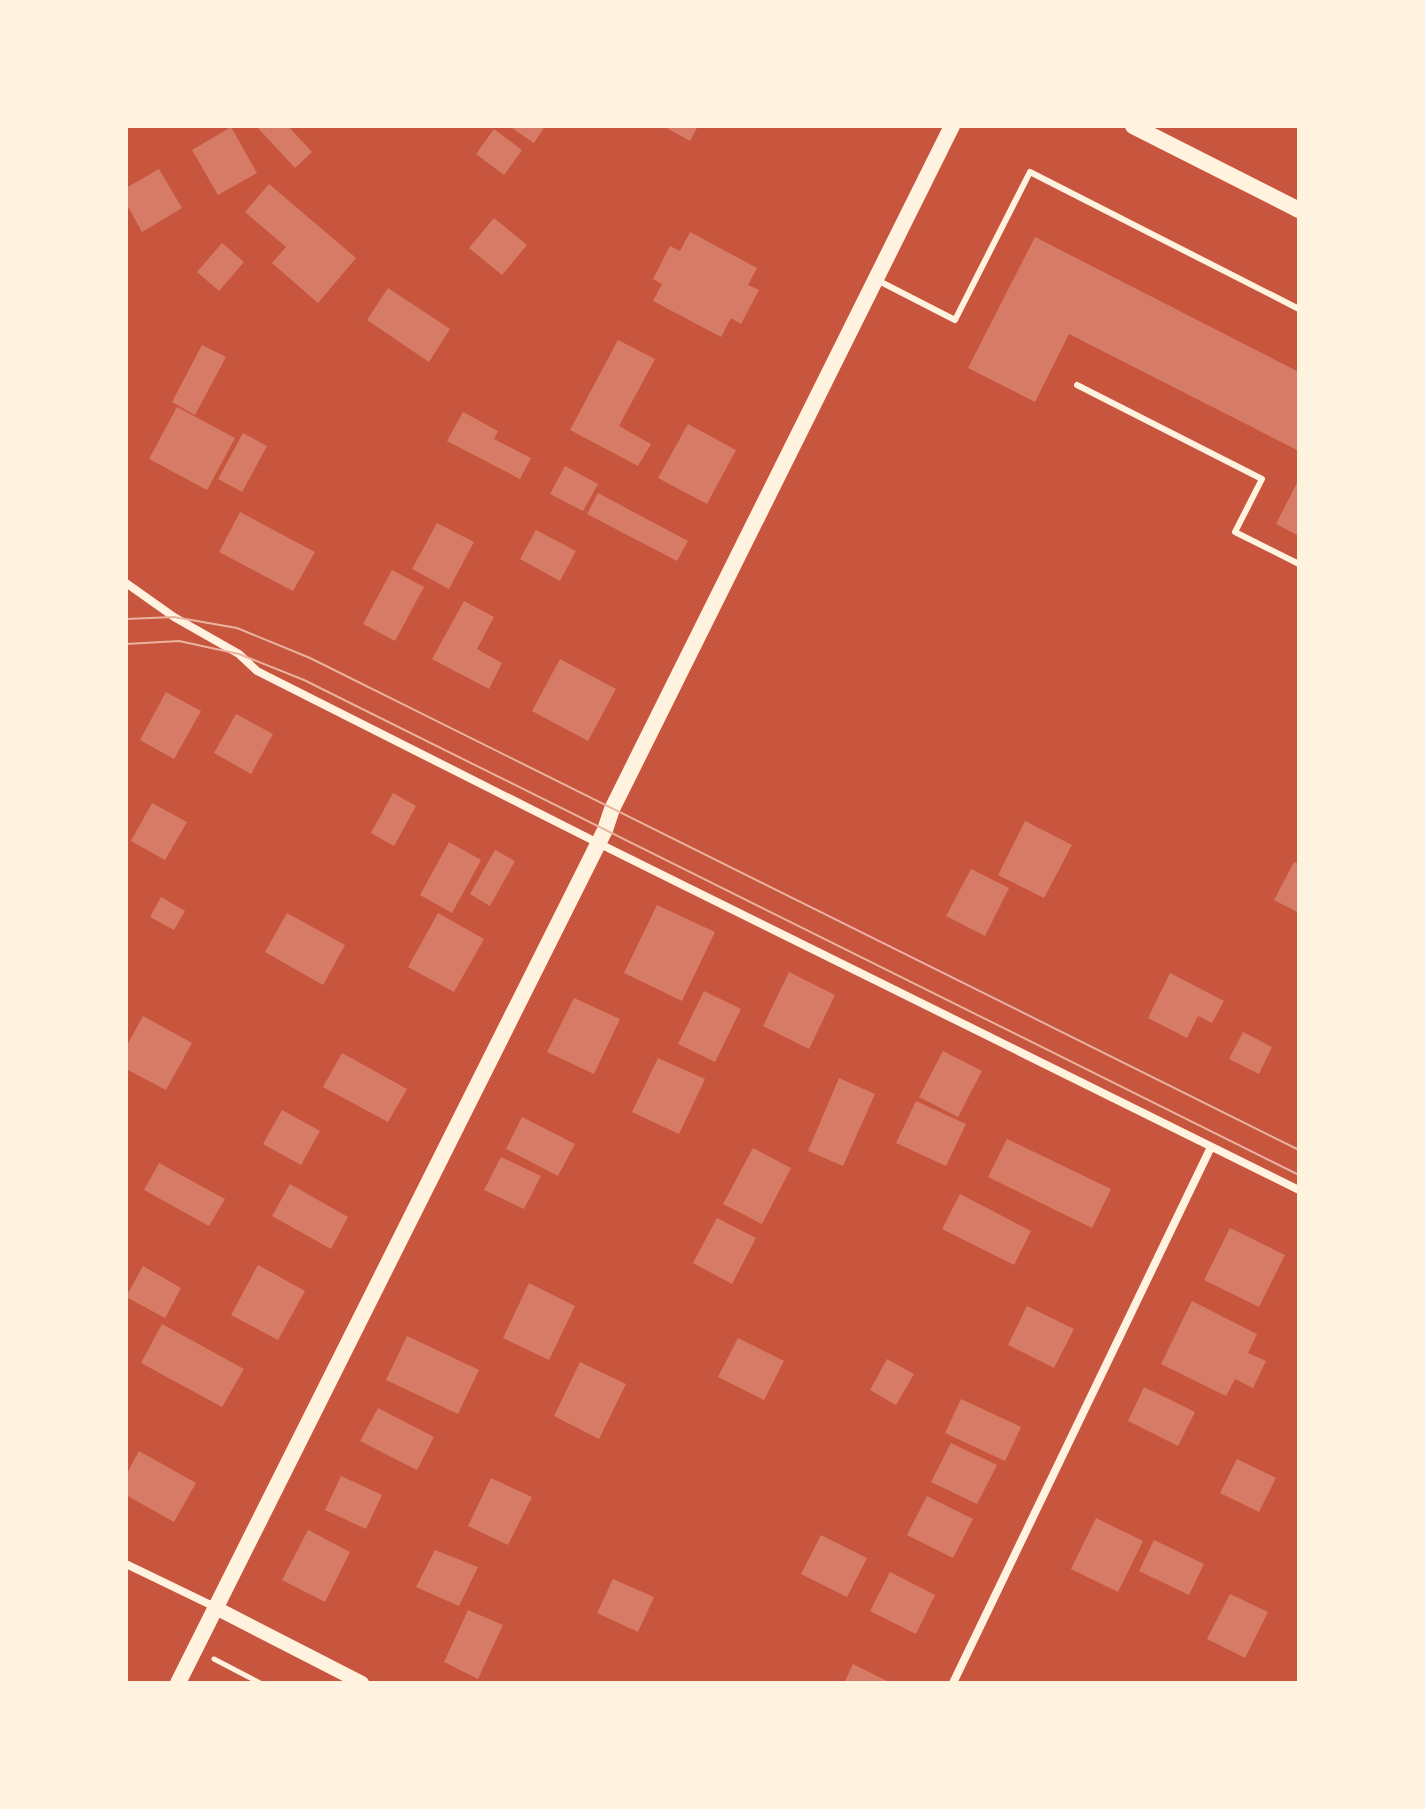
<svg xmlns="http://www.w3.org/2000/svg" width="1425" height="1809" font-family="Lora,serif">
<style>
.building{fill:#d67c66}
.lines{fill:none;stroke-linecap:round;stroke-linejoin:round}
.path{stroke:#fff3e0;stroke-width:5}
.service{stroke:#fff3e0;stroke-width:6}
.minor{stroke:#fff3e0;stroke-width:8}
.tertiary{stroke:#fff3e0;stroke-width:14}
.secondary{stroke:#fff3e0;stroke-width:16}
.tram{stroke:#e9b49f;stroke-width:2}
</style>
<rect width="100%" height="100%" fill="#c8553d"/>
<path class="building" d="M 256,126 L 288,126 L 312,152 L 295,168 Z
M 509,126 L 545,126 L 534,143 Z
M 663,126 L 698,126 L 690,141 Z
M 231,127 L 257,173 L 218,195 L 192,150 Z
M 494,129 L 522,150 L 504,175 L 476,154 Z
M 159,169 L 182,208 L 142,232 L 126,203 L 126,188 Z
M 269,184 L 356,258 L 318,303 L 272,263 L 286,247 L 245,212 Z
M 494,218 L 527,245 L 502,275 L 469,248 Z
M 690,232 L 757,268 L 748,285 L 759,290 L 741,324 L 731,318 L 721,337 L 653,301 L 662,284 L 653,279 L 670,246 L 680,251 Z
M 1035,237 L 1299,372 L 1299,451 L 1069,334 L 1035,402 L 968,368 Z
M 222,243 L 244,262 L 219,291 L 197,272 Z
M 388,288 L 450,329 L 429,362 L 367,320 Z
M 618,340 L 655,359 L 619,426 L 651,444 L 638,466 L 570,430 Z
M 202,345 L 226,357 L 195,415 L 172,402 Z
M 177,407 L 235,438 L 207,490 L 149,459 Z
M 463,412 L 498,431 L 494,439 L 531,458 L 520,479 L 447,441 Z
M 688,424 L 736,450 L 707,504 L 658,478 Z
M 243,433 L 267,446 L 242,492 L 218,479 Z
M 565,466 L 598,484 L 583,511 L 550,494 Z
M 1299,479 L 1299,536 L 1276,524 Z
M 598,493 L 688,541 L 677,561 L 587,514 Z
M 240,512 L 315,552 L 293,591 L 219,552 Z
M 437,523 L 474,542 L 449,589 L 412,569 Z
M 536,530 L 576,551 L 560,581 L 520,559 Z
M 392,570 L 424,587 L 395,641 L 363,624 Z
M 464,601 L 494,617 L 477,649 L 502,663 L 489,689 L 432,659 Z
M 560,659 L 616,689 L 588,741 L 532,711 Z
M 166,692 L 201,711 L 174,759 L 140,740 Z
M 236,714 L 273,734 L 251,774 L 214,753 Z
M 393,793 L 416,806 L 394,846 L 371,833 Z
M 152,803 L 187,822 L 165,860 L 131,841 Z
M 1025,821 L 1072,845 L 1044,898 L 998,875 Z
M 449,842 L 481,860 L 452,913 L 420,895 Z
M 495,850 L 515,861 L 490,906 L 470,894 Z
M 1294,862 L 1299,864 L 1299,913 L 1274,900 Z
M 971,869 L 1009,888 L 985,936 L 946,916 Z
M 161,897 L 185,911 L 174,930 L 150,917 Z
M 657,905 L 715,932 L 682,1001 L 624,973 Z
M 287,913 L 345,945 L 323,985 L 265,952 Z
M 438,913 L 484,939 L 454,992 L 408,967 Z
M 789,972 L 835,995 L 809,1049 L 763,1026 Z
M 1170,973 L 1224,1001 L 1212,1023 L 1198,1016 L 1187,1038 L 1148,1018 Z
M 704,991 L 741,1009 L 715,1062 L 678,1044 Z
M 574,998 L 620,1019 L 594,1074 L 547,1052 Z
M 143,1016 L 192,1043 L 166,1090 L 126,1069 L 126,1047 Z
M 1243,1032 L 1272,1047 L 1259,1074 L 1229,1059 Z
M 943,1051 L 982,1071 L 958,1117 L 919,1097 Z
M 342,1053 L 407,1089 L 388,1122 L 323,1087 Z
M 658,1058 L 705,1079 L 679,1134 L 632,1112 Z
M 839,1078 L 875,1094 L 843,1166 L 808,1151 Z
M 916,1101 L 966,1124 L 946,1166 L 896,1143 Z
M 282,1110 L 320,1131 L 301,1165 L 263,1144 Z
M 522,1117 L 575,1144 L 558,1176 L 506,1149 Z
M 1007,1139 L 1111,1189 L 1092,1228 L 988,1177 Z
M 753,1148 L 791,1168 L 762,1224 L 723,1204 Z
M 501,1157 L 541,1176 L 524,1209 L 484,1190 Z
M 159,1163 L 225,1199 L 209,1226 L 144,1190 Z
M 290,1184 L 348,1217 L 331,1249 L 272,1216 Z
M 960,1194 L 1031,1231 L 1014,1265 L 942,1229 Z
M 717,1218 L 756,1238 L 732,1284 L 693,1263 Z
M 1230,1228 L 1285,1255 L 1259,1307 L 1204,1280 Z
M 258,1265 L 305,1291 L 278,1340 L 231,1315 Z
M 143,1266 L 181,1288 L 165,1318 L 126,1297 Z
M 529,1283 L 575,1306 L 549,1360 L 503,1338 Z
M 1192,1301 L 1257,1334 L 1248,1353 L 1266,1361 L 1253,1388 L 1235,1379 L 1226,1396 L 1161,1364 Z
M 1027,1306 L 1074,1329 L 1054,1368 L 1008,1345 Z
M 162,1324 L 244,1369 L 222,1407 L 141,1363 Z
M 407,1336 L 479,1370 L 458,1414 L 386,1380 Z
M 738,1338 L 784,1361 L 764,1400 L 718,1377 Z
M 887,1359 L 914,1374 L 896,1405 L 870,1390 Z
M 580,1362 L 626,1384 L 599,1439 L 554,1416 Z
M 1144,1387 L 1195,1412 L 1178,1446 L 1128,1421 Z
M 961,1399 L 1021,1427 L 1005,1461 L 945,1433 Z
M 378,1408 L 434,1437 L 417,1470 L 360,1441 Z
M 951,1443 L 997,1465 L 977,1504 L 931,1482 Z
M 139,1451 L 196,1483 L 174,1522 L 126,1495 L 126,1475 Z
M 1237,1459 L 1276,1478 L 1259,1512 L 1220,1493 Z
M 341,1476 L 382,1495 L 366,1529 L 325,1510 Z
M 491,1478 L 532,1497 L 508,1545 L 468,1526 Z
M 927,1496 L 973,1519 L 953,1558 L 907,1535 Z
M 1096,1518 L 1143,1541 L 1118,1592 L 1071,1569 Z
M 308,1530 L 350,1552 L 325,1602 L 282,1580 Z
M 821,1535 L 867,1558 L 847,1597 L 801,1574 Z
M 1154,1540 L 1204,1564 L 1189,1595 L 1139,1571 Z
M 435,1550 L 478,1567 L 459,1606 L 416,1587 Z
M 890,1572 L 935,1595 L 916,1634 L 870,1611 Z
M 613,1579 L 654,1597 L 638,1632 L 597,1613 Z
M 1230,1594 L 1268,1612 L 1245,1658 L 1207,1639 Z
M 468,1610 L 503,1625 L 478,1679 L 444,1662 Z
M 853,1664 L 891,1683 L 844,1683 Z"/>
<g class="lines">
<path class="path" d="M 214,1659 L 260,1683"/>
<path class="service" d="M 877,280 L 955,320 L 1030,172 L 1299,309
M 1077,385 L 1262,479 L 1235,532 L 1299,564"/>
<path class="minor" d="M 126,583 L 174,617 L 239,654 L 257,671 L 598,843 L 1299,1190
M 126,1564 L 215,1607
M 953,1683 L 1211,1147"/>
<path class="tertiary" d="M 216,1608 L 362,1683"/>
<path class="secondary" d="M 1133,126 L 1299,210
M 178,1683 L 605,830 L 612,809 L 952,126"/>
<path class="tram" d="M 126,619 L 174,617 L 237,628 L 310,658 L 1299,1150
M 126,644 L 179,641 L 239,654 L 304,680 L 1299,1175"/>
</g>
<rect width="1425" height="1809" fill="none" stroke="#fff3e0" stroke-width="256"/>
</svg>
